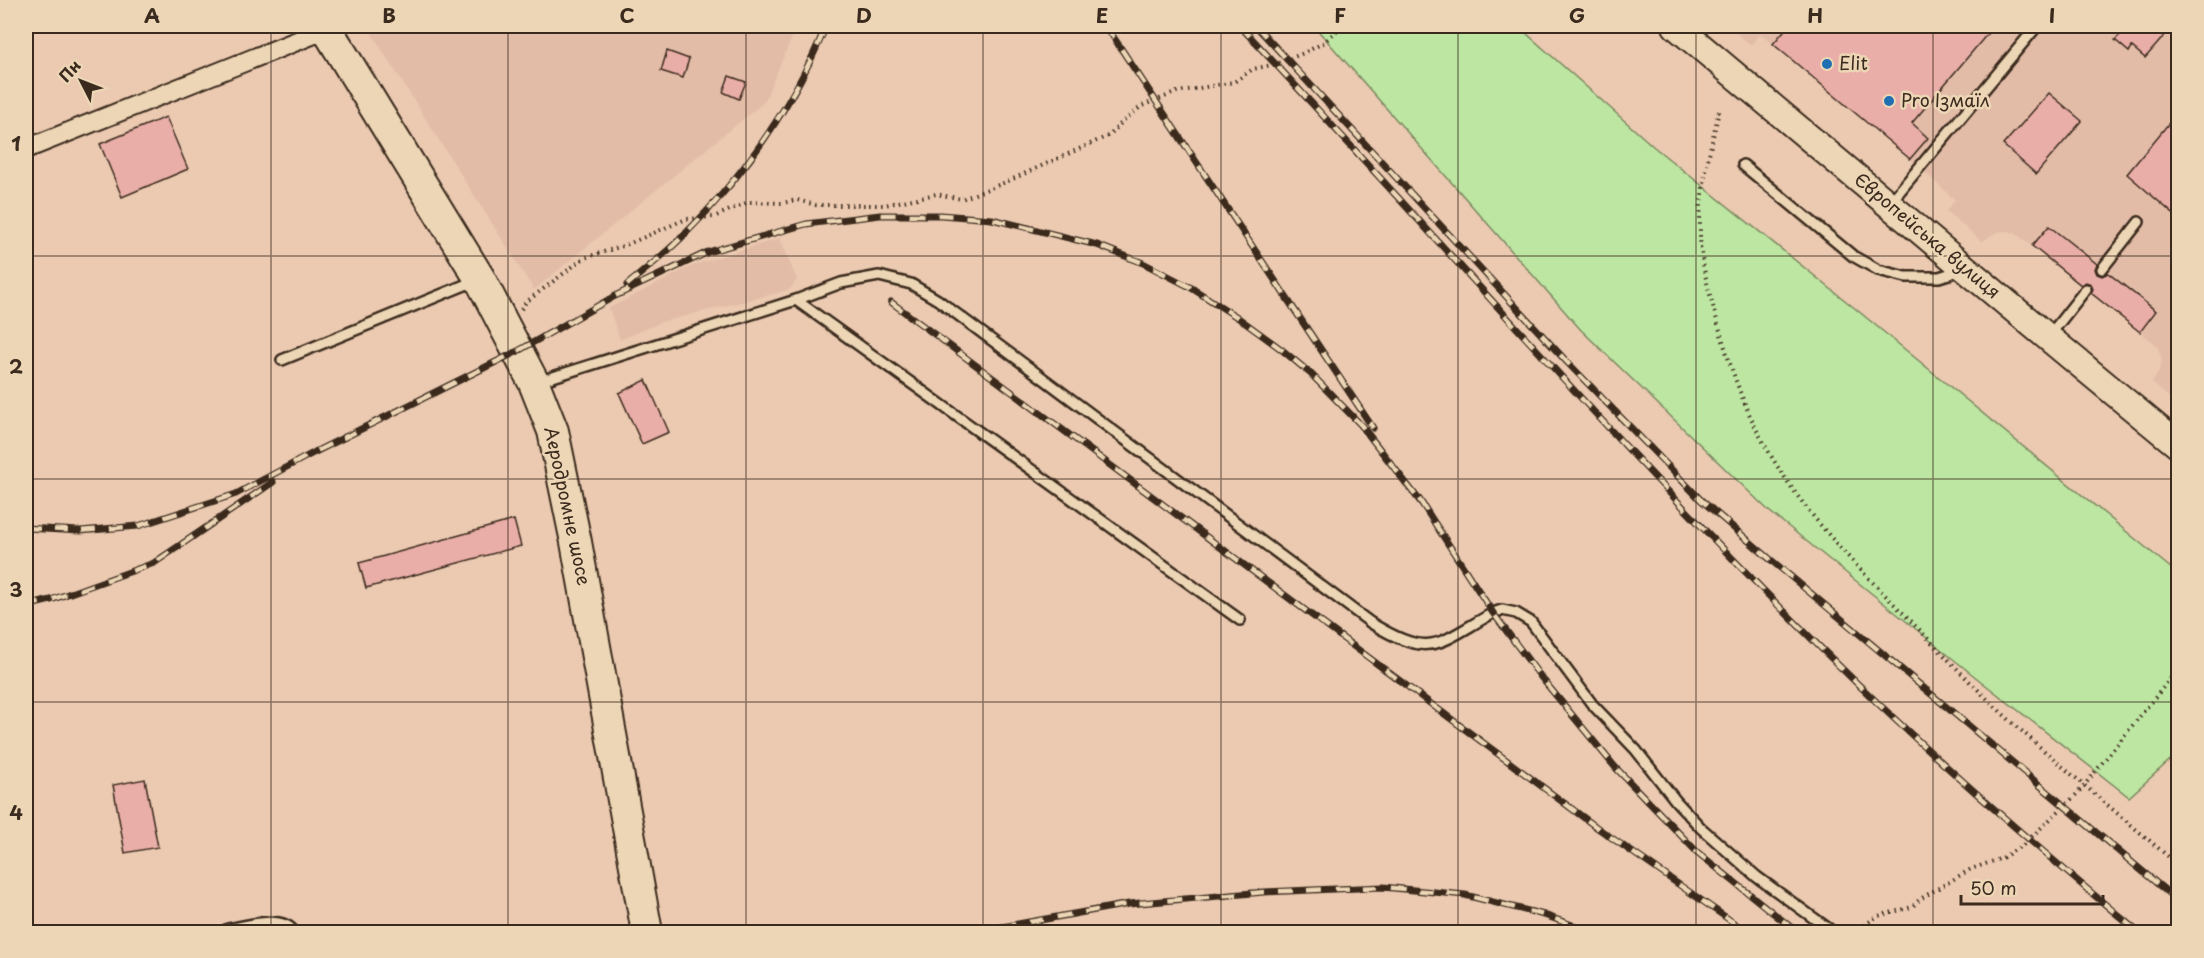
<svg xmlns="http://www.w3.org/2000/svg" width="2204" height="958" font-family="'Playpen Sans',sans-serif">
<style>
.built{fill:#e3bca8}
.green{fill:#bde6a2;stroke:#7c8860;stroke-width:1.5}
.building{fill:#e9aea8;stroke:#3b2a1e;stroke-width:1.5}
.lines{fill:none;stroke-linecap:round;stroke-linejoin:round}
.service-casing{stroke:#3b2a1e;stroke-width:14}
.minor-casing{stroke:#3b2a1e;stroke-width:22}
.secondary-casing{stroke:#3b2a1e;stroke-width:30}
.trunk-casing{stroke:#3b2a1e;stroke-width:34}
.path{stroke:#3b2a1e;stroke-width:4;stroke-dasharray:1.5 4.5;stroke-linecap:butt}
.service{stroke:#ecd6b5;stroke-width:9}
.minor{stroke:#ecd6b5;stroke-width:18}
.secondary{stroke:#ecd6b5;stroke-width:26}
.trunk{stroke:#ecd6b5;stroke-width:30}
.rail-casing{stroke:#3b2a1e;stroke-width:7}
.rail{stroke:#ecd6b5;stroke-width:4.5;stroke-dasharray:14;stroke-linecap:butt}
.grid{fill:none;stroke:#3b2a1e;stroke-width:1.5;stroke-opacity:0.55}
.poi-dot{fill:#1f6fb2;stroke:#ecd6b5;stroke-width:2}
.labels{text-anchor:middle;stroke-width:5;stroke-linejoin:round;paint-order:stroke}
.poi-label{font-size:18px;fill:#3b2a1e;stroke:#ecd6b5;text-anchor:start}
.street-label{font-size:18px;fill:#3b2a1e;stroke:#ecd6b5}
.neatline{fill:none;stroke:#3b2a1e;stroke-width:2}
.grid-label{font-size:20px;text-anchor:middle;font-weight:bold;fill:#3b2a1e}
</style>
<rect width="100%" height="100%" fill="#ebcab1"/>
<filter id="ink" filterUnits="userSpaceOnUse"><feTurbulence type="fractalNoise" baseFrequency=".0167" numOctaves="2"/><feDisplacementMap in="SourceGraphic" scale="12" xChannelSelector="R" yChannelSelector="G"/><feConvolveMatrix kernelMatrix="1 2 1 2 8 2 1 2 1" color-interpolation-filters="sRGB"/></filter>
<g filter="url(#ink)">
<path class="built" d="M 367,26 L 797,26 L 764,102 L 534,290 Z
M 1727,26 L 2178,26 L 2178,405 L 2152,383 L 2158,373 L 2162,360 L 2158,348 L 2153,342 L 2015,233 L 2006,231 L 1998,232 L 1990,236 L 1982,242 L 1946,211 L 1955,200 L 1910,159 L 1761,34 L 1751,45 Z
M 780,238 L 797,280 L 789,290 L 662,322 L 620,340 L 609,308 L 694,265 Z"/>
<path class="green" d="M 1314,26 L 1518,26 L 1654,147 L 1857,310 L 2178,574 L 2178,753 L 2129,797 L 1978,679 L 1769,511 L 1581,330 Z"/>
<path class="building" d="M 1788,26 L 1994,26 L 1912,123 L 1928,138 L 1910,159 L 1773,44 Z
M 2128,26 L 2173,26 L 2145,58 L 2132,47 L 2129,52 L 2115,40 Z
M 667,51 L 689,59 L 683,78 L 661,71 Z
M 729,76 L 746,82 L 739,99 L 723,92 Z
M 2049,93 L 2082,121 L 2036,174 L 2003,145 Z
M 2178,112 L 2178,218 L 2127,174 Z
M 166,117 L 188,169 L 122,197 L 100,144 Z
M 2049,226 L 2097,264 L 2095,269 L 2097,274 L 2102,276 L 2108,273 L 2156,311 L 2140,332 L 2091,293 L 2093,289 L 2091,284 L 2086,282 L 2081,285 L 2032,246 Z
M 646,380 L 669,432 L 642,444 L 619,393 Z
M 514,520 L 521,546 L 366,588 L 359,563 Z
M 145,779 L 158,847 L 125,853 L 113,785 Z"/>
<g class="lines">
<g class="service-casing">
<path id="service" d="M 1743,165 L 1853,256 L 1878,270 L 1906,277 L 1939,277 L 1952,273 L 1959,267
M 1889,204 L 2037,26
M 2102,269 L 2139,222
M 796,300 L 841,283 L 879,276 L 911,284 L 938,300 L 1371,623 C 1432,660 1437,644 1493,613 L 1502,610 L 1516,613 L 1531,622 L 1592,704 L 1636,750 L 1676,801 L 1701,828 L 1757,877 L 1833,932
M 2049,336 L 2086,289
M 282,360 L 477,280
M 537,382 L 796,300 L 1240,620
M 222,932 L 228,929 C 246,926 282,914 294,932"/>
</g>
<g class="minor-casing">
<path id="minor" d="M 26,149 L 327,29"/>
</g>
<g class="secondary-casing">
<path id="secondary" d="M 1676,26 C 1843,166 2010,307 2178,445"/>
</g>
<g class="trunk-casing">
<path id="trunk" d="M 325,26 L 480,279 L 534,383 L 553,431 L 576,542 L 647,932"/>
</g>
<path class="path" d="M 1719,111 C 1710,150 1699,191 1700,232 C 1700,263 1710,294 1718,324 C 1730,366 1744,409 1766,447 C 1804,515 1859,569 1914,624 C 1943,654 1972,685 2003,714 C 2060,766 2120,815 2178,865
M 521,309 L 526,302 L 584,258 L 626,245 L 686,219 L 714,217 L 748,202 L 782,203 L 797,200 L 816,205 L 885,205 L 936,194 L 962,199 L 1006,182 L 1110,135 L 1122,122 L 1142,106 L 1177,92 L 1234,82 L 1253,69 L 1276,64 L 1304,53 L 1323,43 L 1342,26
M 1854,932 L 1878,916 L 1912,907 L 1920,899 L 1971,869 L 2002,858 L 2023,845 L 2078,793 L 2170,679 L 2178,672"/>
<use href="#service" class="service"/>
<use href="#minor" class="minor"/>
<use href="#secondary" class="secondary"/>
<use href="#trunk" class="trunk"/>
<g class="rail-casing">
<path id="rail" d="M 1106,26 L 1373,428
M 1240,26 C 1436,235 1623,453 1827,654 C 1926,752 2032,843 2138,932
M 1256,26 L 1567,362 L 1700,499 L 1771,560 L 2178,901
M 627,285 C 647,268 668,252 686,233 C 745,174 794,103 826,26
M 891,302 L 1599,829 L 1747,932
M 1419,499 L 1493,613 L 1540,676 L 1615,767 L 1697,852 L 1797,932
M 26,528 L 80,531 L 138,526 L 236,494 L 315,452 L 518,351 L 615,296 L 708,252 L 806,224 L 880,215 L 941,215 L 992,219 L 1097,245 L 1143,263 L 1190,287 L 1237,317 L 1281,349 L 1311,374 L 1361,425 L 1423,505
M 26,606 L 51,600 L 154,563 L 273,482
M 974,932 L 1129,904 L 1264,892 L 1383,887 L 1465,895 L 1544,915 L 1592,932"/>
</g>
<use href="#rail" class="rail"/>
</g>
</g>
<path class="grid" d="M 271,26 L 271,932M 508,26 L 508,932M 746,26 L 746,932M 983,26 L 983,932M 1221,26 L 1221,932M 1458,26 L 1458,932M 1696,26 L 1696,932M 1933,26 L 1933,932M 26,256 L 2178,256M 26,479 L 2178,479M 26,702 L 2178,702"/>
<g class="poi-dot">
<circle cx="1827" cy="64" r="6"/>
<circle cx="1889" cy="101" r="6"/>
</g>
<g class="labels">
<g class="poi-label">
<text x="1839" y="70">Elit</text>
<text x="1901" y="107">Pro Ізмаїл</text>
</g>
<g class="street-label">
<text transform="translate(1927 236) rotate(40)" y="6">Європейська вулиця</text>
<text transform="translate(567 506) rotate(78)" y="6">Аеродромне шосе</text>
</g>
</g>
<rect width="2204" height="958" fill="none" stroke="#ecd6b5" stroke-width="66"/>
<g transform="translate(81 81) rotate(312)" stroke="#ecd6b5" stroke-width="4.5" paint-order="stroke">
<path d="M0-4.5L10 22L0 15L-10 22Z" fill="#3b2a1e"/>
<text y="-9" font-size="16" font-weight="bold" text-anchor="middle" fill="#3b2a1e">Пн</text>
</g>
<path d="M1961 895v9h142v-9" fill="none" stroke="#3b2a1e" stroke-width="3"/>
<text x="1970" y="895" font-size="18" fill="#3b2a1e" stroke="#ecd6b5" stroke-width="4.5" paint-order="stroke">50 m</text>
<rect x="33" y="33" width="2138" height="892" class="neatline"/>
<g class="grid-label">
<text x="152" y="23">A</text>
<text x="389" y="23">B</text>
<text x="627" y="23">C</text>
<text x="864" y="23">D</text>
<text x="1102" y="23">E</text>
<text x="1340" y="23">F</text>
<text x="1577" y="23">G</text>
<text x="1815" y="23">H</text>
<text x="2052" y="23">I</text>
<text x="16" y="151">1</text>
<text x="16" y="374">2</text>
<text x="16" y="597">3</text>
<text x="16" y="820">4</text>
</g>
</svg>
